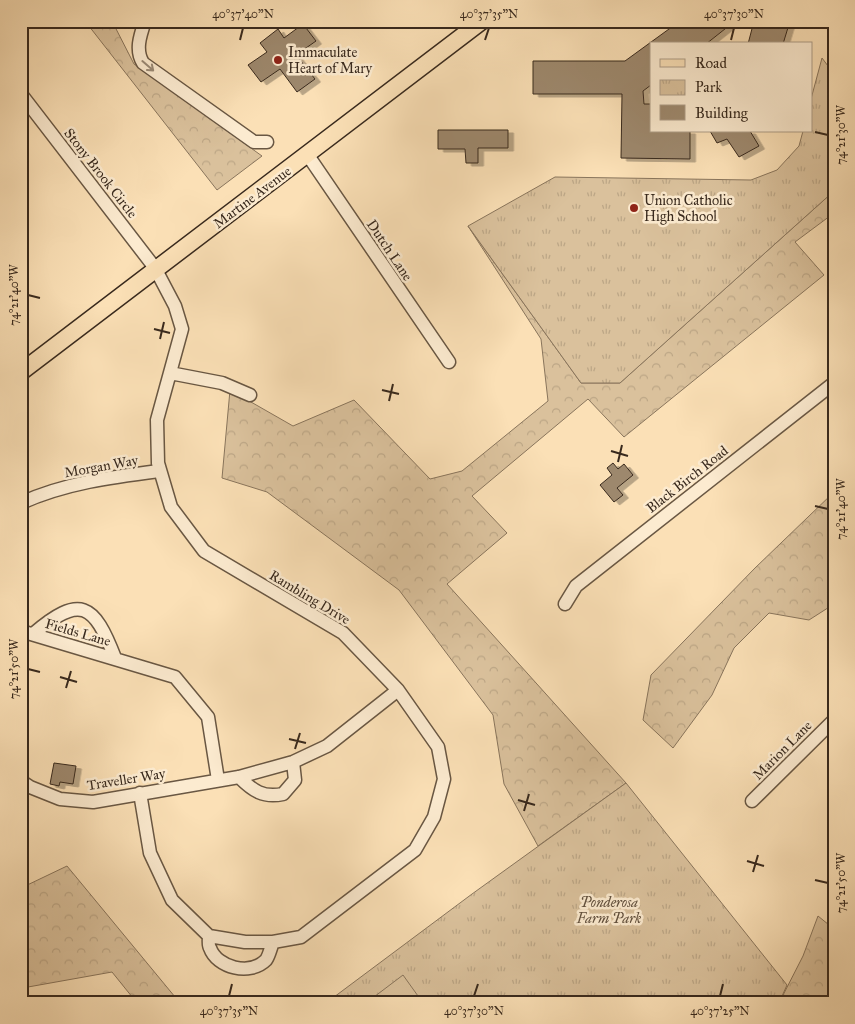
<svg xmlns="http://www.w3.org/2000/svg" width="855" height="1024" font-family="'IM FELL Great Primer',serif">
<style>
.forest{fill:url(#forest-crowns);stroke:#89755c}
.park{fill:url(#park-tufts);stroke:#89755c}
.pitch{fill:#dac19c;stroke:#89755c}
.building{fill:#9d886d;stroke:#38291d;filter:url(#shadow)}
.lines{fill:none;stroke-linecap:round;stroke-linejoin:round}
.minor-casing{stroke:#695743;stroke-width:15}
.major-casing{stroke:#38291d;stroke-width:19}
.minor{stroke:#fcebd0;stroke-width:12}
.major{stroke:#fbe0b6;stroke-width:16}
.oneway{stroke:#9a8a76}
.ticks{fill:none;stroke:#38291d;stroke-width:2}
.poi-dot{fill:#8f2418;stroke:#fcebd0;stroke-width:2}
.labels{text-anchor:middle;stroke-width:5;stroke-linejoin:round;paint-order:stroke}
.poi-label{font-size:14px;fill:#38291d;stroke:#fcebd0;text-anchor:start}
.street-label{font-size:14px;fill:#38291d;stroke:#fcebd0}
.park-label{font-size:14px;font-style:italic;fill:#604f3d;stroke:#fcebd0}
.neatline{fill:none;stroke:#38291d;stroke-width:2}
.ticks-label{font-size:12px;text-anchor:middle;fill:#38291d}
</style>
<defs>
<pattern id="forest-crowns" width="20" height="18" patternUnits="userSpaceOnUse" patternTransform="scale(1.25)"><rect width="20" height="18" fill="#dac19c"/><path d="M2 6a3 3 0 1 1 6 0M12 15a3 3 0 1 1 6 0" fill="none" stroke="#bca686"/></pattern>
<pattern id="park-tufts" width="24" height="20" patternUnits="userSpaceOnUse" patternTransform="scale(1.25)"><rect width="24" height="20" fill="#dac19c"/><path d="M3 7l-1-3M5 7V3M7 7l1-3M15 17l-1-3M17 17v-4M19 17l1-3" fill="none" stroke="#bca686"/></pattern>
<filter id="shadow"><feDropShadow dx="5.5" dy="3" stdDeviation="0" flood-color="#0004"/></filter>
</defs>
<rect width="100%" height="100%" fill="#fbe0b6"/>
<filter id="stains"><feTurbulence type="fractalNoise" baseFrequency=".004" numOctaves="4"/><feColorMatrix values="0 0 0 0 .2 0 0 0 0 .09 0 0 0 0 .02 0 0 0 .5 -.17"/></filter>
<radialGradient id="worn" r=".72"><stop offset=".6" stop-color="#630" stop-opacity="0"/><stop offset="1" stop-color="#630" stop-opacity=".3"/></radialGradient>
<path class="forest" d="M 85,21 L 112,21 L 134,64 L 262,156 L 217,190 Z
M 834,191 L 834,213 L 795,242 L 824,275 L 624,437 L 588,399 L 472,496 L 507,533 L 447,584 L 626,783 L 538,846 L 504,784 L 493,715 L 399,590 L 267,492 L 222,478 L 230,390 L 293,426 L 354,400 L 430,479 L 462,471 L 548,401 L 541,339 L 468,226 L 581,383 L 620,383 Z
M 834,492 L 834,604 L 809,620 L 769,613 L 734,648 L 712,695 L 673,748 L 643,720 L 651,675 L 755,568 Z
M 67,866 L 180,1003 L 137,1003 L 112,972 L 28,987 L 21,973 L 21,888 Z
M 818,916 L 834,929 L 834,1003 L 779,1003 L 803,956 Z"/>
<path class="park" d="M 822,58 L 834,74 L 834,191 L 620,383 L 581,383 L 468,226 L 555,177 L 751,180 L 777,170 L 799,146 L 803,131 L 811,131 L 811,99 Z
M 626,783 L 787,985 L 779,1003 L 326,1003 L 472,894 Z"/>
<path class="pitch" d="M 403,975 L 423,1003 L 366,1003 Z"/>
<path class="building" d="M 680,21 L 735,21 L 706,44 L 651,44 L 651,85 L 643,91 L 644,104 L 651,104 L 651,131 L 690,131 L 690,159 L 621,158 L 622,94 L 533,94 L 533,61 L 625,61 Z
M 754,21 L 790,21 L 783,44 L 748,44 Z
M 303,24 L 316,41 L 296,55 L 315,79 L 297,92 L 280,69 L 261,82 L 248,65 L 267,52 L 260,43 L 278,29 L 284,38 Z
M 438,130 L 508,130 L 508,148 L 478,148 L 478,163 L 466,163 L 465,149 L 438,149 Z
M 710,131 L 750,131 L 759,146 L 739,157 L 727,139 L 717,143 Z
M 613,463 L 618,469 L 624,464 L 633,475 L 617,488 L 623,495 L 614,502 L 600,485 L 612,475 L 607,468 Z
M 54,763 L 76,766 L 73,784 L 60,782 L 59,786 L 50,784 Z"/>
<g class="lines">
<g class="minor-casing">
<path id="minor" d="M 145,21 C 140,36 135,50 143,63 L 254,142 L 267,142
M 21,94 L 155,268 L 175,306 L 182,329 L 157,420 L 158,463 L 171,507 L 204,551 L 343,633 L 398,690 L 438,747 L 444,779 L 434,817 L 415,850 L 301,937 L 273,942 L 245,942 L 209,936 L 172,900 L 150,853 L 140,793
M 307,154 L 449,362
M 170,373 L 222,383 L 250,395
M 21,503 C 65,483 112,477 159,471
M 565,604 L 576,586 L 834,383
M 21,631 L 175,677 L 208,717 L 218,780
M 33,634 C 80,594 94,603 115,658
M 239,777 C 253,791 263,798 283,794 L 295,780 L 293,762
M 21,781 L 30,787 L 60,799 L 93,802 L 239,777 L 293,762 L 327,746 L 398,690
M 752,801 L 834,720
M 209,936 C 209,940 208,945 210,948 C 217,968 250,976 266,960 C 269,956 271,947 273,942"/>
</g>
<g class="major-casing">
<path id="major" d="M 21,372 L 482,21"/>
</g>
<use href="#minor" class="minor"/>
<use href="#major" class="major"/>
</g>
<defs><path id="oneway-shaft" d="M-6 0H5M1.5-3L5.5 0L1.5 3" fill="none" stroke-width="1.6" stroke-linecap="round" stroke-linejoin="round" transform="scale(1.25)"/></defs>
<use class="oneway" href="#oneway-shaft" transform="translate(148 66) rotate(41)"/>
<path class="ticks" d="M 240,40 L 243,28M 485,40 L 489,28M 731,40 L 734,28M 815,132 L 828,135M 28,295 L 40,298M 154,329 L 170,333M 160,339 L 164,322M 382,390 L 399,394M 389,401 L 393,384M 611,451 L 628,456M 618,462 L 622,445M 815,506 L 828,509M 28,669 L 40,672M 60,677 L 77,682M 66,688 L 71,671M 289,739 L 306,743M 295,749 L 300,733M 518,800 L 535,805M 524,811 L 529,794M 747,861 L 764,866M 753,872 L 758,855M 815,880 L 828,883M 229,996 L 232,984M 474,996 L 478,984M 720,996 L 723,984"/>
<g class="poi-dot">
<circle cx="278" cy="60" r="5"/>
<circle cx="634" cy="208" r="5"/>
</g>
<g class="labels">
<g class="poi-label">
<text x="288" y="57">Immaculate<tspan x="288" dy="16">Heart of Mary</tspan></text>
<text x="644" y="205">Union Catholic<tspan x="644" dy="16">High School</tspan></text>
</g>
<g class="street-label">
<text transform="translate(101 173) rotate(52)" y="5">Stony Brook Circle</text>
<text transform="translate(252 197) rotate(-37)" y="5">Martine Avenue</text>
<text transform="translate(390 250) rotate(56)" y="5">Dutch Lane</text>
<text transform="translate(101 466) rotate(-10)" y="5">Morgan Way</text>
<text transform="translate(687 479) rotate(-38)" y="5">Black Birch Road</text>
<text transform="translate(310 597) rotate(31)" y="5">Rambling Drive</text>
<text transform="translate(78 632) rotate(16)" y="5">Fields Lane</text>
<text transform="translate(782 750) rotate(-45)" y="5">Marion Lane</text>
<text transform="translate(126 779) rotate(-9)" y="5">Traveller Way</text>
</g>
<g class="park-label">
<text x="609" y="907">Ponderosa<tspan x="609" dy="16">Farm Park</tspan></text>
</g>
</g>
<rect width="855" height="1024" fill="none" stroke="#fbe0b6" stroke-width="55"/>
<rect x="650" y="42" width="162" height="90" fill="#fcebd0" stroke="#ae9d88"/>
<rect x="660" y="59" width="25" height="8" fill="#fbe0b6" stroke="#ae9d88"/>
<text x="695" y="68" font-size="15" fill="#38291d">Road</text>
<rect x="660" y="80" width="25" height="15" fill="url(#park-tufts)" stroke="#ae9d88"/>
<text x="695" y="92" font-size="15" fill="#38291d">Park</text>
<rect x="660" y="105" width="25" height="15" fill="#9d886d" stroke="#ae9d88"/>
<text x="695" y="118" font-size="15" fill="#38291d">Building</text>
<rect x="28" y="28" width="800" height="968" class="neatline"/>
<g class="ticks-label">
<text x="243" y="18">40°37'40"N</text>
<text x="489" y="18">40°37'35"N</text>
<text x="734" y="18">40°37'30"N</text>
<text transform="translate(841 135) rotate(-90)" y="4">74°21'30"W</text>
<text transform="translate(14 295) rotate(-90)" y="4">74°21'40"W</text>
<text transform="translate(841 509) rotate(-90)" y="4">74°21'40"W</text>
<text transform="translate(14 669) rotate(-90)" y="4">74°21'50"W</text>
<text transform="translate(841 883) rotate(-90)" y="4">74°21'50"W</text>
<text x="229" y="1015">40°37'35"N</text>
<text x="474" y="1015">40°37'30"N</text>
<text x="720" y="1015">40°37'25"N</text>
</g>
<rect width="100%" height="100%" filter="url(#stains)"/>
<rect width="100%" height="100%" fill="url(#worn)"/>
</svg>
